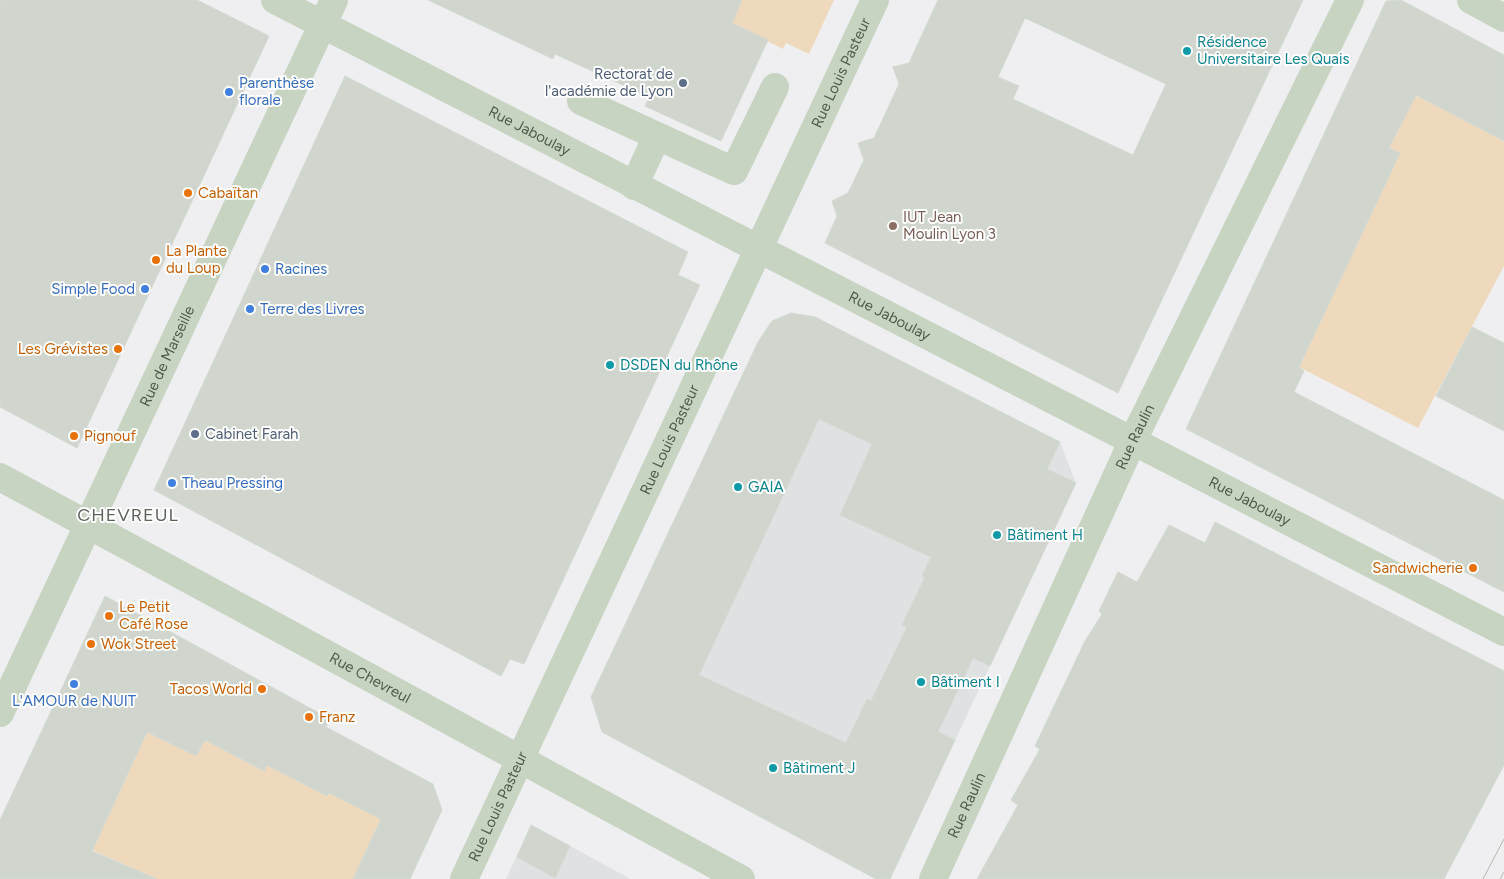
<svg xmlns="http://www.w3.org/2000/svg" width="1504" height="879" font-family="Figtree,sans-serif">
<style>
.education{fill:#e0e1e2}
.green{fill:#efd9bd}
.building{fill:#d0d6cd;stroke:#d3dad3;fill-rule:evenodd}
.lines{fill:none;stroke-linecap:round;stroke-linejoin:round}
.minor{stroke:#c8d4c2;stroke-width:28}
.tram{stroke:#b2b9b1;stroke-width:1}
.culture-dot{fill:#0f9aa8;stroke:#fff;stroke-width:2}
.service-dot{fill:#5c6f8a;stroke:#fff;stroke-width:2}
.shop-dot{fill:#3f7fe0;stroke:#fff;stroke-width:2}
.food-dot{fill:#e8710a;stroke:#fff;stroke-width:2}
.education-dot{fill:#8d6e63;stroke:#fff;stroke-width:2}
.labels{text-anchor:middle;stroke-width:4;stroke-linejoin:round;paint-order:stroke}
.culture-label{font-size:15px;fill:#0d838f;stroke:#fff;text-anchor:start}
.street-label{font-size:15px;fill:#4e5c47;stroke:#fff}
.service-label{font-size:15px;fill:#4e5e75;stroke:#fff;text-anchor:end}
.shop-label{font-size:15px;fill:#366cbe;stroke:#fff;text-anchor:start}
.food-label{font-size:15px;fill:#c56008;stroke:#fff;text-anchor:start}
.education-label{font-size:15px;fill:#785e54;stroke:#fff;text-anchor:start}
.quarter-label{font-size:18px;letter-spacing:1px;fill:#5d645b;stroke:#fff}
</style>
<rect width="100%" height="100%" fill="#efeff1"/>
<path class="education" d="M 791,313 L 815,317 L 1060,442 L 1076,483 L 890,879 L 876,879 L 744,807 L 591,697 L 758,342 L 772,321 Z
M 531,825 L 631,879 L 506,879 Z"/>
<path class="green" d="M 726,0 L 739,6 L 742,0 L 834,0 L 809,54 L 786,43 L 783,49 L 713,14 Z
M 1418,96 L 1504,141 L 1504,266 L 1418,428 L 1299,367 L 1399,153 L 1389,148 L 1402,122 L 1395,118 L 1397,104 Z
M 138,728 L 196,756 L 208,733 L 233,755 L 263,771 L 272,754 L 297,781 L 327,796 L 329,793 L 383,816 L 353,879 L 157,879 L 83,846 L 113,805 L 127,776 L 118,771 Z"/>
<path class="building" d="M 0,0 L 197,0 L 269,36 L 77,448 L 0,407 Z
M 428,0 L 742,0 L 732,23 L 768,40 L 721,141 L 645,106 L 649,97 L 555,54 L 553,59 Z
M 938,0 L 1303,0 L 1118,393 L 825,243 L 837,216 L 832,201 L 848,193 L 864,160 L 858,143 L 874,138 L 899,84 L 893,67 L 909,63 ZM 1025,18 L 1166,84 L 1133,155 L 1013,99 L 1019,86 L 998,77 Z
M 1401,0 L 1504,55 L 1504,141 L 1416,95 L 1389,148 L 1400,153 L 1299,367 L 1304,371 L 1294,392 L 1504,500 L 1504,592 L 1186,429 L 1386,1 Z
M 345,76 L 688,252 L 678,275 L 700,285 L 524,664 L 510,659 L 501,676 L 154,490 Z
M 791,313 L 815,317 L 1060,442 L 1047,469 L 1076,483 L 990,666 L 973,658 L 938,732 L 955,740 L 890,879 L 876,879 L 602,732 L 591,697 L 758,342 L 772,321 ZM 819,419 L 872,444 L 840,515 L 931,557 L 922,576 L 925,577 L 902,625 L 907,627 L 871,701 L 867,699 L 846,743 L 699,675 Z
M 1472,327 L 1504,343 L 1504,431 L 1436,396 Z
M 1215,522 L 1504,671 L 1504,765 L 1444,879 L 977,879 L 1018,805 L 1011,800 L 1040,749 L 1035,746 L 1085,641 L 1102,614 L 1099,611 L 1118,572 L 1137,582 L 1169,525 L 1205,543 Z
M 105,596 L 330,719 L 326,727 L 433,784 L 442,810 L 410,879 L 353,879 L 381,819 L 329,793 L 327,796 L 267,765 L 264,771 L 205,740 L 196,756 L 147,732 L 92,851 L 157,879 L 0,879 L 0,820 Z
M 531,825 L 570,846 L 555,878 L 517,857 Z"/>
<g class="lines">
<g class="minor">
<path id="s1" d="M 275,0 L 1504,632"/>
<path d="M 1471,0 L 1504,18"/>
<path d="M 581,101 L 657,136"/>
<path d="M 634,186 L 657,136 L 734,171 L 775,87"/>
<path id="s2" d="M 0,477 L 741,879"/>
<path id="s3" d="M 0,713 L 334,0"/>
<path id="s4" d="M 464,879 L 875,0"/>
<path id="s5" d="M 933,879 L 1133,440 L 1350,0"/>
</g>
<path class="tram" d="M 1483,879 L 1504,839
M 1500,879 L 1504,872"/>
</g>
<g class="culture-dot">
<circle cx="1187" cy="51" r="5"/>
<circle cx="610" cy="365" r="5"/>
<circle cx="738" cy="487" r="5"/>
<circle cx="997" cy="535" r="5"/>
<circle cx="921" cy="682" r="5"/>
<circle cx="773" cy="768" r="5"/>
</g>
<g class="service-dot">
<circle cx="683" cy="83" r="5"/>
<circle cx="195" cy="434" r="5"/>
</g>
<g class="shop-dot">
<circle cx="229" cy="92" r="5"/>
<circle cx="265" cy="269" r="5"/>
<circle cx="145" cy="289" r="5"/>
<circle cx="250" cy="309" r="5"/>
<circle cx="172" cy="483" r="5"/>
<circle cx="74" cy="684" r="5"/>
</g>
<g class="food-dot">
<circle cx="188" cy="193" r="5"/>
<circle cx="156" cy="260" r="5"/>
<circle cx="118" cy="349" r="5"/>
<circle cx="74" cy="436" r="5"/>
<circle cx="1473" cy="568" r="5"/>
<circle cx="109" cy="616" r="5"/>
<circle cx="91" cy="644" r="5"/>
<circle cx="262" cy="689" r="5"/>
<circle cx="309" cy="717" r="5"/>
</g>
<circle class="education-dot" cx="893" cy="226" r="5"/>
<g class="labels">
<g class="culture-label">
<text x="1197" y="47">Résidence<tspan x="1197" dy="17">Universitaire Les Quais</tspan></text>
<text x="620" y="370">DSDEN du Rhône</text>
<text x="748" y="492">GAIA</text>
<text x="1007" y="540">Bâtiment H</text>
<text x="931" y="687">Bâtiment I</text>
<text x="783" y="773">Bâtiment J</text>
</g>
<g class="street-label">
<text dy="5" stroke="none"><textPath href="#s4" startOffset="890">Rue Louis Pasteur</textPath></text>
<text dy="5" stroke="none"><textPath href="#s1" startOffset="286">Rue Jaboulay</textPath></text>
<text dy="5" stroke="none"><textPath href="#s1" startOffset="691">Rue Jaboulay</textPath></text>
<text dy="5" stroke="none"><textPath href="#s3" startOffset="394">Rue de Marseille</textPath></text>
<text dy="5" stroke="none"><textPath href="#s5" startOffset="486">Rue Raulin</textPath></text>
<text dy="5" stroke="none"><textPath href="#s4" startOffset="485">Rue Louis Pasteur</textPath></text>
<text dy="5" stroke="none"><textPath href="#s1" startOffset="1096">Rue Jaboulay</textPath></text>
<text dy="5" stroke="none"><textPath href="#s2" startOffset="421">Rue Chevreul</textPath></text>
<text dy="5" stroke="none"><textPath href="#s5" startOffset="81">Rue Raulin</textPath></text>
<text dy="5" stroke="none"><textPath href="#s4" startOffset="80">Rue Louis Pasteur</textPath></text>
</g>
<g class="service-label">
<text x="673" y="79">Rectorat de<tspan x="673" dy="17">l'académie de Lyon</tspan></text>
<text x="205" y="439" text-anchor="start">Cabinet Farah</text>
</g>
<g class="shop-label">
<text x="239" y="88">Parenthèse<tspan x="239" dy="17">florale</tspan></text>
<text x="275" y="274">Racines</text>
<text x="135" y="294" text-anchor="end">Simple Food</text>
<text x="260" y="314">Terre des Livres</text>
<text x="182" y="488">Theau Pressing</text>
<text x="74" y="706" text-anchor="middle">L'AMOUR de NUIT</text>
</g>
<g class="food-label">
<text x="198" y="198">Cabaïtan</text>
<text x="166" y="256">La Plante<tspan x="166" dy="17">du Loup</tspan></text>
<text x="108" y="354" text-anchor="end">Les Grévistes</text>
<text x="84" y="441">Pignouf</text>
<text x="1463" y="573" text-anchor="end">Sandwicherie</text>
<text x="119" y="612">Le Petit<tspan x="119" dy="17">Café Rose</tspan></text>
<text x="101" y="649">Wok Street</text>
<text x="252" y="694" text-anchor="end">Tacos World</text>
<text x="319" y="722">Franz</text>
</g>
<g class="education-label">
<text x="903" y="222">IUT Jean<tspan x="903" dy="17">Moulin Lyon 3</tspan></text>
</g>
<g class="quarter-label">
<text x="128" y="521">CHEVREUL</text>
</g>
</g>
</svg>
